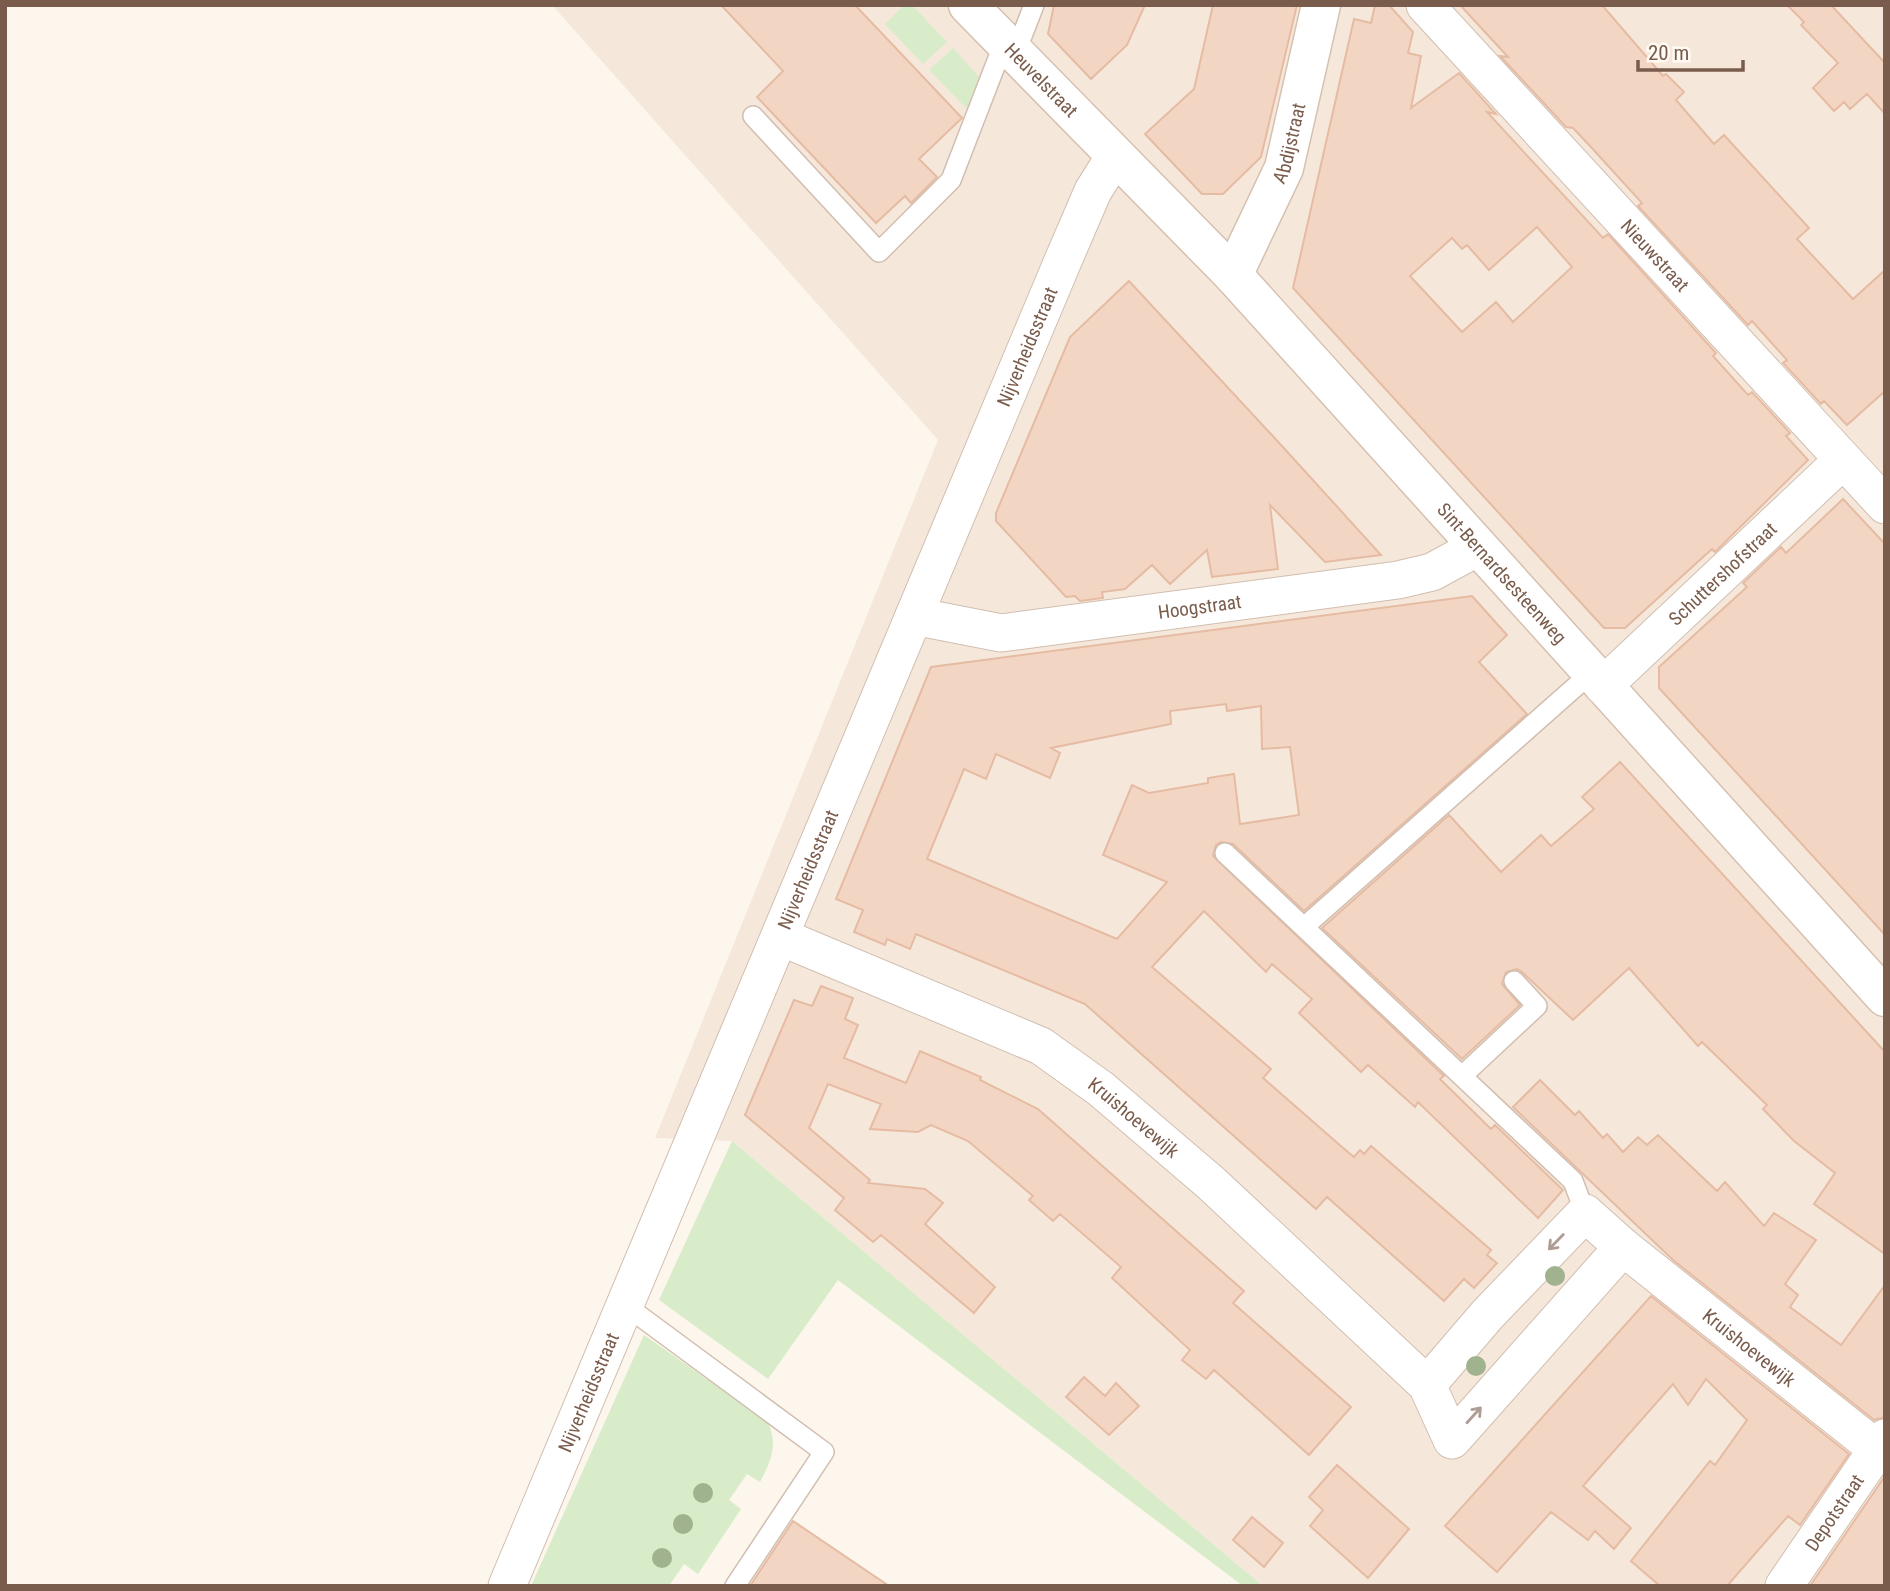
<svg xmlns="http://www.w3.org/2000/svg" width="1890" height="1591" font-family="'Roboto Condensed',sans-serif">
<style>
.residential{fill:#f5e8da}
.green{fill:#d8ecc9}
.building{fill:#f3d5c3;stroke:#e6bba3;stroke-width:2;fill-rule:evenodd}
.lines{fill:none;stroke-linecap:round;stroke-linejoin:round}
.lane-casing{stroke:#d1beb0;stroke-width:22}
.street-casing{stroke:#d1beb0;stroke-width:39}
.secondary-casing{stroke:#d6c0b0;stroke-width:41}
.lane{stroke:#fff;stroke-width:19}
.street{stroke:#fff;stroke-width:37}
.secondary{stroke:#fff;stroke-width:38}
.tree{fill:#a0b28e}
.oneway{stroke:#af9d94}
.labels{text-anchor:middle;stroke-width:5;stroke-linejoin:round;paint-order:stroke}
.street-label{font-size:19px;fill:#7a5c4d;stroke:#fffaf3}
</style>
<rect width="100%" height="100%" fill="#fdf6ec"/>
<path class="residential" d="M 552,5 L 1885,5 L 1885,1586 L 1263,1586 L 732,1141 L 655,1138 L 938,440 Z"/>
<path class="green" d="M 904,5 L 912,5 L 947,42 L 923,64 L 885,24 Z
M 953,48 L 980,78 L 968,110 L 929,70 Z
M 732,1141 L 1263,1586 L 1243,1586 L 838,1280 L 768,1379 L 659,1300 Z
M 644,1335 L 767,1421 C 779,1444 771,1461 760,1482 L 747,1474 L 729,1500 L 741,1509 L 698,1574 L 684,1564 L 669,1586 L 531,1586 Z"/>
<path class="building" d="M 721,5 L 855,5 L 962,118 L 919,159 L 937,177 L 911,203 L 905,196 L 876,223 L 757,97 L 783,71 Z
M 1054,5 L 1145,5 L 1127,45 L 1091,79 L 1048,34 Z
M 1213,5 L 1297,5 L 1261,157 L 1223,194 L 1202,194 L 1145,134 L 1194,89 Z
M 1375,5 L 1389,5 L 1413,32 L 1408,53 L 1421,56 L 1411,108 L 1459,73 L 1496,114 L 1487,112 L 1603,238 L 1608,234 L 1716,353 L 1713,356 L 1748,395 L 1752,392 L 1790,433 L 1786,436 L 1808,460 L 1715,552 L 1712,549 L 1625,628 L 1604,628 L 1293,288 L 1354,19 L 1371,23 ZM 1537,227 L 1572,267 L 1513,322 L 1496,302 L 1462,332 L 1410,276 L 1452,238 L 1462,249 L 1467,245 L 1489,270 Z
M 1460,5 L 1602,5 L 1663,76 L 1666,74 L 1684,92 L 1676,100 L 1714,144 L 1724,135 L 1809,228 L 1797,239 L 1853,299 L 1885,270 L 1885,391 L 1847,425 L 1824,401 L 1821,404 L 1783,363 L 1787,360 L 1752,321 L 1748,325 L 1638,206 L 1642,203 L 1590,146 L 1573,128 L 1566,127 L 1500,56 L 1508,57 Z
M 1787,5 L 1831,5 L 1885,63 L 1885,114 L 1867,94 L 1850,109 L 1844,102 L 1834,111 L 1813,88 L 1838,63 L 1801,25 L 1804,22 Z
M 1129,281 L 1282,446 L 1381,555 L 1325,562 L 1270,505 L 1278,569 L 1212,577 L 1207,550 L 1170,584 L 1152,565 L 1125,589 L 1102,592 L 1103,598 L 1080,601 L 1075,596 L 1066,597 L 996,521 L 996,513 L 1070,337 Z
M 1843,499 L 1885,544 L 1885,935 L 1659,688 L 1659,667 L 1747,587 L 1743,583 L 1781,547 L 1786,553 Z
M 1472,596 L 1507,635 L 1479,662 L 1527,714 L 1304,911 L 1233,844 L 1221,842 L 1216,845 L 1213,856 L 1444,1076 L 1440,1079 L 1491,1129 L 1495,1125 L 1563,1190 L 1538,1218 L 1418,1102 L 1415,1107 L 1368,1065 L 1361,1072 L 1299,1013 L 1312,999 L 1272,964 L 1266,972 L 1204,911 L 1152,967 L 1271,1069 L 1263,1078 L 1342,1147 L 1354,1157 L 1360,1150 L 1364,1154 L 1371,1146 L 1491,1250 L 1487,1255 L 1497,1263 L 1474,1288 L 1464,1279 L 1444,1301 L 1327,1197 L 1316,1209 L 1085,1004 L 916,934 L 910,949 L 887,939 L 885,945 L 854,932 L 863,910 L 836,899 L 931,667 ZM 1226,704 L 1227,711 L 1261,706 L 1262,749 L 1290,747 L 1299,815 L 1240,824 L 1234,774 L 1208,778 L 1208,783 L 1149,793 L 1132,785 L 1103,855 L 1167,882 L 1117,939 L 927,859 L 964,769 L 986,779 L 996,754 L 1050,778 L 1060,753 L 1051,748 L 1171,724 L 1170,711 Z
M 1620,762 L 1885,1052 L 1885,1254 L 1814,1204 L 1835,1173 L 1794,1141 L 1763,1109 L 1767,1105 L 1702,1042 L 1698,1046 L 1629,968 L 1573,1020 L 1522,972 L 1517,969 L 1506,972 L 1502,984 L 1520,1005 L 1462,1059 L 1322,928 L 1449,815 L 1501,872 L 1541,835 L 1551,846 L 1594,809 L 1582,797 Z
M 821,986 L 853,998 L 845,1019 L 858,1025 L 844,1058 L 906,1083 L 920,1051 L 981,1077 L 980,1080 L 1038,1109 L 1244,1291 L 1233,1303 L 1351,1407 L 1309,1455 L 1214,1370 L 1206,1379 L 1182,1360 L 1190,1350 L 1112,1278 L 1121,1267 L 1060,1214 L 1053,1221 L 1029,1200 L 1033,1196 L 968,1141 L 931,1125 L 918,1132 L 870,1129 L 881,1104 L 828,1084 L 809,1128 L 870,1180 L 868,1183 L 925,1189 L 943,1203 L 925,1224 L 995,1287 L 974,1313 L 881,1235 L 873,1242 L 835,1210 L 844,1198 L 745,1115 L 794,1000 L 812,1006 Z
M 1540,1080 L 1575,1115 L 1579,1111 L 1603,1138 L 1607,1134 L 1623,1152 L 1638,1137 L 1647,1145 L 1658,1135 L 1717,1191 L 1725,1182 L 1764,1226 L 1774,1213 L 1816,1240 L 1785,1284 L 1798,1295 L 1790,1307 L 1841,1345 L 1885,1285 L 1885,1417 L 1874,1420 L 1673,1260 L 1513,1107 Z
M 1651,1296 L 1849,1454 L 1800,1525 L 1788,1516 L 1727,1586 L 1660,1586 L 1631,1561 L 1710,1461 L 1715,1465 L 1747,1420 L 1706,1379 L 1688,1405 L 1673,1384 L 1583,1486 L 1631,1528 L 1614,1549 L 1595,1531 L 1588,1540 L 1551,1512 L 1497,1572 L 1445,1526 Z
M 1084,1377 L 1105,1396 L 1116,1383 L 1139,1406 L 1109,1435 L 1066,1397 Z
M 1337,1465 L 1409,1529 L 1368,1578 L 1310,1526 L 1323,1510 L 1309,1497 Z
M 1885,1476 L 1885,1586 L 1810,1586 Z
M 1252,1517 L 1283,1543 L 1264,1567 L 1233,1540 Z
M 793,1521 L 889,1586 L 750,1586 Z"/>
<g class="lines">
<g class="lane-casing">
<path id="lane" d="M 1015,54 L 1034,5
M 753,116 L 879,252 L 951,180 L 1004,43
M 1225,853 L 1573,1181 L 1585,1213
M 1304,927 L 1591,673
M 1462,1076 L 1537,1006 L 1514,981
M 625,1305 L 824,1452 L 735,1586"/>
</g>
<g class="street-casing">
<g id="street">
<path id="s1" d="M 1425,5 L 1885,505"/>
<path id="s2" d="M 914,616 L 1001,633 L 1398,580 L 1432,572 L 1478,547"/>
<path id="s3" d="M 1603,686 L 1843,460"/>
<path id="s4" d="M 781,937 L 1041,1046 L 1101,1089 L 1211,1183 L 1427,1385 L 1452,1440 L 1623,1247"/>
<path id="s5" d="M 1427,1385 L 1487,1315 L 1585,1213 L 1623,1247 L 1877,1449"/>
<path id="s6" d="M 507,1586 L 1062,263 L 1093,191 L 1115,156"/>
<path id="s7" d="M 1784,1586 L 1885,1438"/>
</g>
</g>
<g class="secondary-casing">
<g id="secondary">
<path id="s8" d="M 968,5 L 1233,275 L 1885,997"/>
<path id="s9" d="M 1233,275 L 1284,168 L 1321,5"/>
</g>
</g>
<use href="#lane" class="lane"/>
<use href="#street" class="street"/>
<use href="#secondary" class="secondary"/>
</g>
<g class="tree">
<circle cx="1555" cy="1276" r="10"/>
<circle cx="1476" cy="1366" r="10"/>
<circle cx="703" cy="1493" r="10"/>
<circle cx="683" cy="1524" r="10"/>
<circle cx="662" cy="1558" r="10"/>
</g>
<defs><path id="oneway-shaft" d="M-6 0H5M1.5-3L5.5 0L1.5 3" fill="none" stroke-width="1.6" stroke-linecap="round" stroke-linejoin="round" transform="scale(1.75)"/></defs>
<g class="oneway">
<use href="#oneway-shaft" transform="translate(1556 1242) rotate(134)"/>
<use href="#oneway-shaft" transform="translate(1474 1415) rotate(-48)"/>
</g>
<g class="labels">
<g class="street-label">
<text dy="7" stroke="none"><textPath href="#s8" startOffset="105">Heuvelstraat</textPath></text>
<text dy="7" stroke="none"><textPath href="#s9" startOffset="144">Abdijstraat</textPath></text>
<text dy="7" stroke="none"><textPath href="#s1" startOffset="340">Nieuwstraat</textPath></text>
<text dy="7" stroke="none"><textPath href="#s6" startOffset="1344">Nijverheidsstraat</textPath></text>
<text dy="7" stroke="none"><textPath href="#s3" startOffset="164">Schuttershofstraat</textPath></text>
<text dy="7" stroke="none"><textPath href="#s8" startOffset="780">Sint-Bernardsesteenweg</textPath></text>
<text dy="7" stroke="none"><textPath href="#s2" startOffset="289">Hoogstraat</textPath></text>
<text dy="7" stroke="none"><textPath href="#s6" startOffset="777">Nijverheidsstraat</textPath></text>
<text dy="7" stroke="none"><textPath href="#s4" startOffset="399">Kruishoevewijk</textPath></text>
<text dy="7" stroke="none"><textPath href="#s5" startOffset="446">Kruishoevewijk</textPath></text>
<text dy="7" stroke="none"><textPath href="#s6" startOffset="210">Nijverheidsstraat</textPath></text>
<text dy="7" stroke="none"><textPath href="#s7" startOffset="89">Depotstraat</textPath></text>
</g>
</g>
<rect width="1890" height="1591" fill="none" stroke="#7a5c4d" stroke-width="14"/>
<path d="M1638 60v10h105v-10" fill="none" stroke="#7a5c4d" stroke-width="3.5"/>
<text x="1648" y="60" font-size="21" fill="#7a5c4d" stroke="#fffaf3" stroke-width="5" paint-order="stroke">20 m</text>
</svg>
